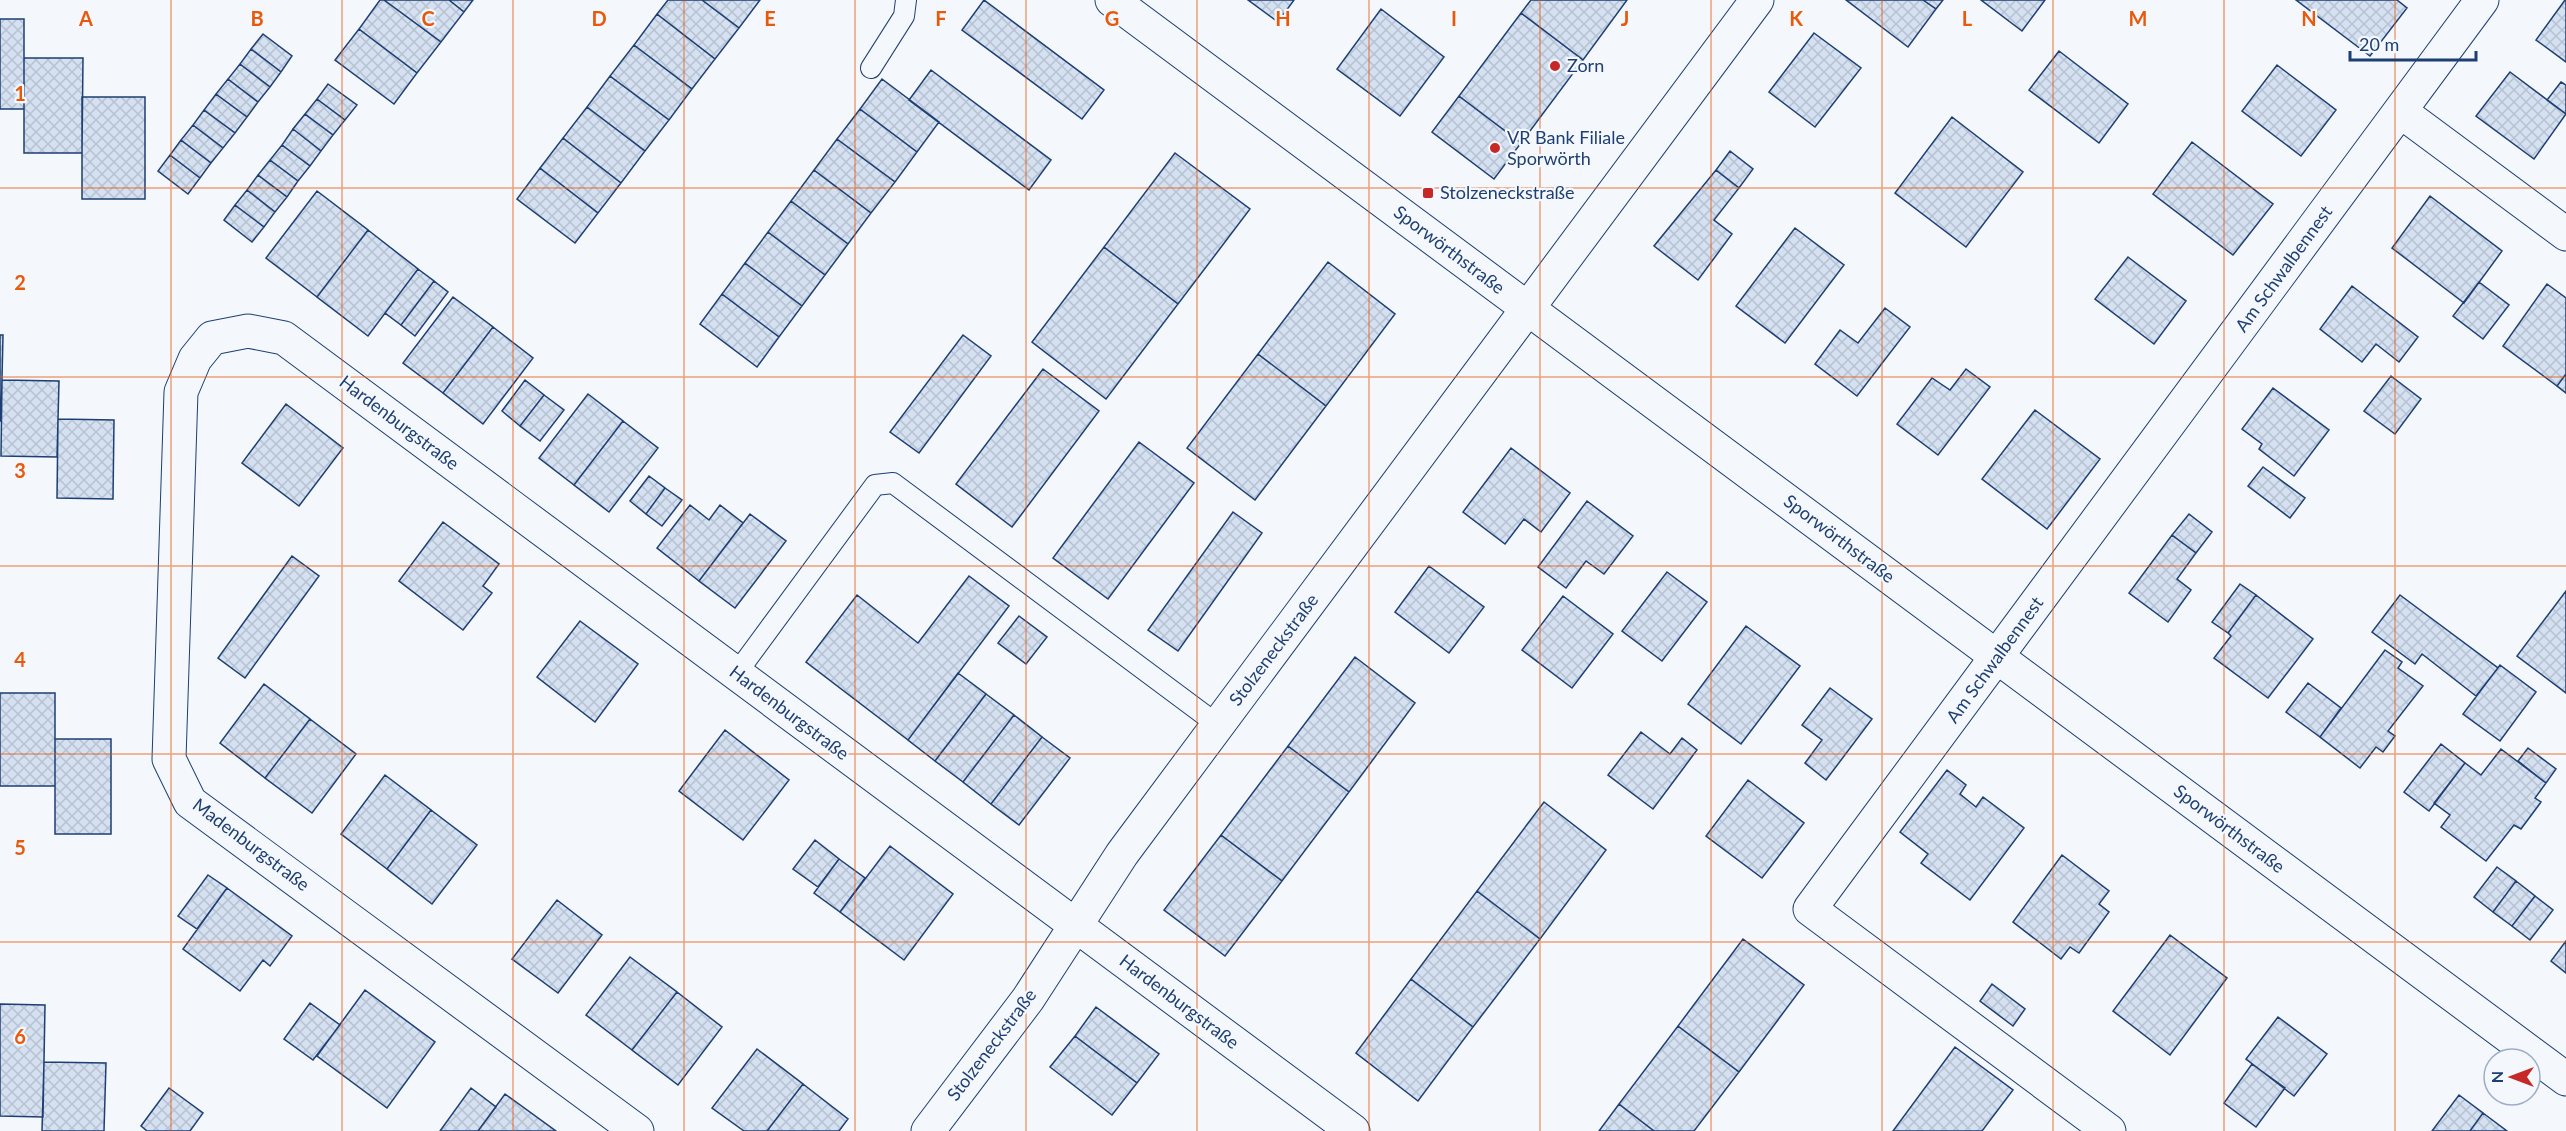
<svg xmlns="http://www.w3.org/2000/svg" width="2566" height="1131" font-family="Lato,sans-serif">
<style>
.building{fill:url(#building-cross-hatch);stroke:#1d3f73;stroke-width:1.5}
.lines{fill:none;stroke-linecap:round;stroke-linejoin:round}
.service-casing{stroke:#1d3f73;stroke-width:22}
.minor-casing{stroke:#1d3f73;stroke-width:35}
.service{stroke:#f4f7fb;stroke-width:20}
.minor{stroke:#f4f7fb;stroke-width:33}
.grid{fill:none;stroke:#e8590c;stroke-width:1.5;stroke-opacity:0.55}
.poi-dot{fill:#c62828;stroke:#f4f7fb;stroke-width:2}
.labels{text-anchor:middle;stroke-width:4.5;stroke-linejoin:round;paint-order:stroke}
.poi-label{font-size:18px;fill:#1d3f73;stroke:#f4f7fb;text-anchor:start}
.street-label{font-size:18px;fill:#1d3f73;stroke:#f4f7fb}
.grid-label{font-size:20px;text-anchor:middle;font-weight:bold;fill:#e8590c;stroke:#f4f7fb;stroke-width:4.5;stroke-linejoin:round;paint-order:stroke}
</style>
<defs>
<pattern id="building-cross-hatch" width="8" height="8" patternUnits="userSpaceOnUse" patternTransform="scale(1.5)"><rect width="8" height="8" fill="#d5e0f0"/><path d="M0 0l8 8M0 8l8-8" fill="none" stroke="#b6c1d1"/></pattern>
</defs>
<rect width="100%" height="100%" fill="#f4f7fb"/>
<path class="building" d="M 380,0 L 384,0 L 441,42 L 417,73 L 359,29 Z
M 384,0 L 449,0 L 464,12 L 441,42 Z
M 449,0 L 473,0 L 464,12 Z
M 668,0 L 702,0 L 739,28 L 715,59 L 657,14 Z
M 702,0 L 760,0 L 739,28 Z
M 984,0 L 1104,90 L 1082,119 L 962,30 Z
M 1248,0 L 1294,0 L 1278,22 Z
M 1531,0 L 1627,0 L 1583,60 L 1521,13 Z
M 1846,0 L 1923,0 L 1936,9 L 1908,47 Z
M 1923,0 L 1943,0 L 1936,9 Z
M 1981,0 L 2045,0 L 2022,31 Z
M 2296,0 L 2397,0 L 2407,8 L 2370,56 Z
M 2565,0 L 2566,0 L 2566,62 L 2536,40 Z
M 1381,9 L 1444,57 L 1400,116 L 1337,69 Z
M 1521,13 L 1583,60 L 1521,143 L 1459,96 Z
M 657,14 L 715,59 L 692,89 L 634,45 Z
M 0,19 L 24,19 L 24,109 L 0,109 Z
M 359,29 L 417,73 L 394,104 L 335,60 Z
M 1814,33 L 1861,68 L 1815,127 L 1769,92 Z
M 263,34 L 292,56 L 281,72 L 251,49 Z
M 634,45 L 692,89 L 669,120 L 610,76 Z
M 251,49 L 281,72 L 270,87 L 240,64 Z
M 2059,51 L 2128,104 L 2099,143 L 2029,90 Z
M 24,58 L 83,58 L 82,153 L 24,153 Z
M 240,64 L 270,87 L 258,102 L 228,79 Z
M 2277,65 L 2336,110 L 2301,156 L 2242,111 Z
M 931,70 L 1051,160 L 1029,190 L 909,100 Z
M 2510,72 L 2566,114 L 2534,159 L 2476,116 Z
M 610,76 L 669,120 L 645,151 L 587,107 Z
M 228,79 L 258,102 L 247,117 L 216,94 Z
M 882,79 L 939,122 L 917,152 L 860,109 Z
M 2561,82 L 2566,85 L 2566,114 L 2547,100 Z
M 328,84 L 357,105 L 345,120 L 317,99 Z
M 216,94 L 247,117 L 235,133 L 204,110 Z
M 1459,96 L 1521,143 L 1494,179 L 1432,132 Z
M 82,97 L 145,97 L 145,199 L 82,199 Z
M 317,99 L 345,120 L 333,135 L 305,114 Z
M 587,107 L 645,151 L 621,183 L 563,138 Z
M 860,109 L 917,152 L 895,182 L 837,139 Z
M 204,110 L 235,133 L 223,148 L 193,125 Z
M 305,114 L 333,135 L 321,151 L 293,129 Z
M 1952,117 L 2023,172 L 1966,247 L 1895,193 Z
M 193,125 L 223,148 L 211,163 L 181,140 Z
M 293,129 L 321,151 L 310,166 L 282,145 Z
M 563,138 L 621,183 L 598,213 L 540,168 Z
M 837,139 L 895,182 L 871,213 L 814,170 Z
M 181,140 L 211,163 L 200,178 L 170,155 Z
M 2192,142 L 2273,204 L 2233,255 L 2153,194 Z
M 282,145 L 310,166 L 298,181 L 270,160 Z
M 1730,151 L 1753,169 L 1739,188 L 1716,170 Z
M 1175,153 L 1250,209 L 1178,304 L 1104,247 Z
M 170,155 L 200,178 L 188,194 L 158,171 Z
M 270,160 L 298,181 L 287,197 L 258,175 Z
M 540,168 L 598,213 L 575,243 L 517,199 Z
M 814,170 L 871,213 L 848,244 L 791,201 Z
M 1716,170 L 1739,188 L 1714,220 L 1732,234 L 1698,280 L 1654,246 Z
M 258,175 L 287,197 L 275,212 L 247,190 Z
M 247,190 L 275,212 L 264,227 L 235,205 Z
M 317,191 L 368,230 L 317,297 L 266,258 Z
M 2430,196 L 2502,251 L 2464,303 L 2392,248 Z
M 791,201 L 848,244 L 825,275 L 768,232 Z
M 235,205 L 264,227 L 252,242 L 224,220 Z
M 1795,228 L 1844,265 L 1785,343 L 1736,306 Z
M 368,230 L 418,269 L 368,336 L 317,297 Z
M 768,232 L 825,275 L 802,306 L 745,263 Z
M 1104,247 L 1178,304 L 1106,399 L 1032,342 Z
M 2128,257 L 2186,301 L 2154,344 L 2095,299 Z
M 1328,262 L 1395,314 L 1326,406 L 1258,354 Z
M 745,263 L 802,306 L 779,337 L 722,294 Z
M 418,269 L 434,281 L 401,325 L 385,313 Z
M 434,281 L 448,292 L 415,336 L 401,325 Z
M 2479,282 L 2509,305 L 2483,339 L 2453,316 Z
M 2547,284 L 2566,298 L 2566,374 L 2557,386 L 2503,346 Z
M 2352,286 L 2418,337 L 2399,362 L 2376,344 L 2362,362 L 2320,329 Z
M 722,294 L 779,337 L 757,367 L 700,324 Z
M 453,297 L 493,327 L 443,393 L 403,363 Z
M 1885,308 L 1910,327 L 1857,396 L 1815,364 L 1840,330 L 1858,343 Z
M 493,327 L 533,358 L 483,424 L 443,393 Z
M 0,335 L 3,335 L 1,421 L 0,421 Z
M 963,335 L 991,356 L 919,453 L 890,432 Z
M 1258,354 L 1326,406 L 1255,500 L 1187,448 Z
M 1043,369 L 1099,411 L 1012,527 L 956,484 Z
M 1966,369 L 1990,387 L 1938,455 L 1897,424 L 1932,378 L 1950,390 Z
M 2566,374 L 2566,393 L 2557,386 Z
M 2391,376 L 2421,399 L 2395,434 L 2364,411 Z
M 2,380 L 59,381 L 57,457 L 1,456 Z
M 525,380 L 544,395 L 520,426 L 502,411 Z
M 2273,388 L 2329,430 L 2294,476 L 2259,449 L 2262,444 L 2242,429 Z
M 588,394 L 623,421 L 574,485 L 539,458 Z
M 544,395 L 564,410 L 540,441 L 520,426 Z
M 286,404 L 343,448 L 299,506 L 242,463 Z
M 2035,410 L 2100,459 L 2047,529 L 1982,479 Z
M 58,419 L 114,420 L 113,499 L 57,498 Z
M 623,421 L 658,448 L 609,512 L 574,485 Z
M 1139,442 L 1194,483 L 1108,599 L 1053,558 Z
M 1511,448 L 1570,493 L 1541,532 L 1524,519 L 1505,544 L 1463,512 Z
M 2263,467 L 2305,498 L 2290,518 L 2248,486 Z
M 649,476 L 665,488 L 646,514 L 630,501 Z
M 665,488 L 682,500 L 662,526 L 646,514 Z
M 1587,501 L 1633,536 L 1604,574 L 1586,561 L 1566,588 L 1538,567 Z
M 690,505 L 709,520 L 720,505 L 743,523 L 699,581 L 657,548 Z
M 1233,512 L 1262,533 L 1178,651 L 1148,630 Z
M 750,514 L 786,541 L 735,608 L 699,581 Z
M 2189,514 L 2212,532 L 2196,553 L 2172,535 Z
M 443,522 L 499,564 L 483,586 L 492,593 L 463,630 L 399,581 Z
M 2172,535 L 2196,553 L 2177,579 L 2191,590 L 2168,622 L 2129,593 Z
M 292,556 L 319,576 L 245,678 L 218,658 Z
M 1429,566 L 1484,607 L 1449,653 L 1395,612 Z
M 1667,572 L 1707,602 L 1662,661 L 1622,631 Z
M 969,576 L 1009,606 L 908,740 L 806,662 L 857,595 L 918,643 Z
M 2240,584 L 2256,595 L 2228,633 L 2212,622 Z
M 2566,591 L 2566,693 L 2517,656 Z
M 2256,595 L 2313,639 L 2268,698 L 2214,658 L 2231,636 L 2228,633 Z
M 2400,595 L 2498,668 L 2476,696 L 2422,654 L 2415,664 L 2372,632 Z
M 1563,596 L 1613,634 L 1572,688 L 1522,650 Z
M 1019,616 L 1047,637 L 1026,664 L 998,643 Z
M 580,621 L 638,664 L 595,722 L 537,677 Z
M 1746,626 L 1800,666 L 1741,744 L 1688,704 Z
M 2385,650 L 2402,662 L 2398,668 L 2423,686 L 2388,731 L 2395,736 L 2383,752 L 2376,747 L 2360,768 L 2320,737 Z
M 1355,657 L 1415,703 L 1349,792 L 1288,746 Z
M 2500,665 L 2536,692 L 2500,741 L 2463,714 Z
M 958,673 L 986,694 L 935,761 L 908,740 Z
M 2308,683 L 2341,708 L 2320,737 L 2286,712 Z
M 264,684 L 310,719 L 265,778 L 220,743 Z
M 1830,688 L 1872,719 L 1826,780 L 1805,763 L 1822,740 L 1802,725 Z
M 0,693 L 55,693 L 55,786 L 0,786 Z
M 986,694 L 1014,715 L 963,782 L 935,761 Z
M 1014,715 L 1042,737 L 991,804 L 963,782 Z
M 310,719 L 356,754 L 312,813 L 265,778 Z
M 725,730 L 789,780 L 743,840 L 679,791 Z
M 1641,732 L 1670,754 L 1682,738 L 1697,750 L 1653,809 L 1608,775 Z
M 1042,737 L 1070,758 L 1019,825 L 991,804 Z
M 55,739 L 111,739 L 111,834 L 55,834 Z
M 2441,744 L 2465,763 L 2429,811 L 2404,792 Z
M 1288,746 L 1349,792 L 1282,881 L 1221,835 Z
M 2528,748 L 2556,769 L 2546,783 L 2518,761 Z
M 2501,749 L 2546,783 L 2535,798 L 2541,802 L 2521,829 L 2514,825 L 2486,861 L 2441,827 L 2450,815 L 2434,803 L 2465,763 L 2481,775 Z
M 1947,770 L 1966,785 L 1960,794 L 1976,807 L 1983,797 L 2024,828 L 1970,900 L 1921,863 L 1928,854 L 1900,832 Z
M 385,775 L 431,810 L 387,869 L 341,834 Z
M 1748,780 L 1804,823 L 1762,878 L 1706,836 Z
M 1544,802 L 1606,850 L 1540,939 L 1477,891 Z
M 431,810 L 477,845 L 432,904 L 387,869 Z
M 1221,835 L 1282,881 L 1225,956 L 1164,910 Z
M 815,840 L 839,859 L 818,887 L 793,869 Z
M 890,846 L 953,894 L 904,960 L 840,912 Z
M 2062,855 L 2109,891 L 2099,904 L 2109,912 L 2079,953 L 2070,947 L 2061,959 L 2013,922 Z
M 839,859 L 865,878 L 840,912 L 814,893 Z
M 2497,867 L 2516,881 L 2493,912 L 2474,897 Z
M 208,875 L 227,888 L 197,929 L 178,916 Z
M 2516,881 L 2535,896 L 2512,926 L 2493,912 Z
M 227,888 L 292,936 L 270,966 L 263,960 L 240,991 L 183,949 Z
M 1477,891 L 1540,939 L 1473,1027 L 1411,979 Z
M 2535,896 L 2553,910 L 2530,940 L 2512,926 Z
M 557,900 L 602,935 L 558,993 L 512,959 Z
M 2170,935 L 2227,978 L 2170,1055 L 2113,1011 Z
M 1743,939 L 1804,985 L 1739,1072 L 1678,1026 Z
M 2566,941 L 2566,973 L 2551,961 Z
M 630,957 L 677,992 L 632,1050 L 586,1015 Z
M 1411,979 L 1473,1027 L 1418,1101 L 1356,1053 Z
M 1992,984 L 2025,1009 L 2013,1026 L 1980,1001 Z
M 365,990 L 435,1042 L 387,1108 L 317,1056 Z
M 677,992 L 722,1027 L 678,1085 L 632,1050 Z
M 310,1003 L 340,1025 L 313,1060 L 284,1039 Z
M 0,1004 L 45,1005 L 43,1117 L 0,1116 Z
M 1096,1007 L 1159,1054 L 1137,1083 L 1075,1036 Z
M 2278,1017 L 2327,1054 L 2294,1096 L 2246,1059 Z
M 1678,1026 L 1739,1072 L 1694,1131 L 1654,1131 L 1619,1104 Z
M 1075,1036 L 1137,1083 L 1112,1115 L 1050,1067 Z
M 1955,1047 L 2013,1090 L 1982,1131 L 1893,1131 Z
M 757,1049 L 803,1084 L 767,1131 L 744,1131 L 712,1108 Z
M 44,1062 L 106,1063 L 104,1131 L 42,1131 Z
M 2252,1064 L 2285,1088 L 2256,1127 L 2224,1103 Z
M 803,1084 L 848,1119 L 839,1131 L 767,1131 Z
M 169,1088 L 203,1113 L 190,1131 L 147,1131 L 141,1126 Z
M 471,1088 L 496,1107 L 478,1131 L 440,1131 Z
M 505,1094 L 556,1131 L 478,1131 Z
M 2459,1095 L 2483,1113 L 2470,1131 L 2432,1131 Z
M 1619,1104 L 1654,1131 L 1599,1131 Z
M 2483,1113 L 2507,1131 L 2470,1131 Z"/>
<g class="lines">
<g class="service-casing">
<path id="service" d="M 871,68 L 904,16 L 906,0
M 736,674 L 875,485 L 893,483 L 1218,725"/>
</g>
<g class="minor-casing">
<path id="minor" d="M 1112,0 L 2566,1079
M 2400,111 L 2566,234
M 637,1131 L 190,802 L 169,759 L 181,392 L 195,359 L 212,338 L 248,331 L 284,338 L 1353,1131
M 928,1131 L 1028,999 L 1122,854 L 1757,0
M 2109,1131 L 1810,909 L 2482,0"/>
</g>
<use href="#service" class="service"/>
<use href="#minor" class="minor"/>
</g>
<path class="grid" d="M 171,0 L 171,1131M 342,0 L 342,1131M 513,0 L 513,1131M 684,0 L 684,1131M 855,0 L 855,1131M 1026,0 L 1026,1131M 1197,0 L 1197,1131M 1369,0 L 1369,1131M 1540,0 L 1540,1131M 1711,0 L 1711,1131M 1882,0 L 1882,1131M 2053,0 L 2053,1131M 2224,0 L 2224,1131M 2395,0 L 2395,1131M 0,188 L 2566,188M 0,377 L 2566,377M 0,566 L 2566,566M 0,754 L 2566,754M 0,942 L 2566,942"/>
<g class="poi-dot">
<circle cx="1555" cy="66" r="6"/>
<circle cx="1495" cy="148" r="6"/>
<rect x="1422" y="187" width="12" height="12" rx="3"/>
</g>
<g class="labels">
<g class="poi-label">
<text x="1567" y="72">Zorn</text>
<text x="1507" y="144">VR Bank Filiale<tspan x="1507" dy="21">Sporwörth</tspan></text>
<text x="1440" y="199">Stolzeneckstraße</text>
</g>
<g class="street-label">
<text transform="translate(1449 250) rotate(37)" y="6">Sporwörthstraße</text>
<text transform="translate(2284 269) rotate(-54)" y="6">Am Schwalbennest</text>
<text transform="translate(399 423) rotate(37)" y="6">Hardenburgstraße</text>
<text transform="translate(1839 539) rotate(37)" y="6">Sporwörthstraße</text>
<text transform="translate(1274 650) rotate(-53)" y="6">Stolzeneckstraße</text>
<text transform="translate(1995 660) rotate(-54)" y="6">Am Schwalbennest</text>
<text transform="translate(789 713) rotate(37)" y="6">Hardenburgstraße</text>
<text transform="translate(2229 829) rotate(37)" y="6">Sporwörthstraße</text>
<text transform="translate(251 845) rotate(37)" y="6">Madenburgstraße</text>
<text transform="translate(1179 1002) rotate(37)" y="6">Hardenburgstraße</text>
<text transform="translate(992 1045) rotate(-53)" y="6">Stolzeneckstraße</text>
</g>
</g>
<g class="grid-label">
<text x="86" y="26">A</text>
<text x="257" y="26">B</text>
<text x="428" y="26">C</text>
<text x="599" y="26">D</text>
<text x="770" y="26">E</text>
<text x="941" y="26">F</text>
<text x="1112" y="26">G</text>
<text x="1283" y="26">H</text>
<text x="1454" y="26">I</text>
<text x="1625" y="26">J</text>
<text x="1796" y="26">K</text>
<text x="1967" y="26">L</text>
<text x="2138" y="26">M</text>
<text x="2309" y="26">N</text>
<text x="20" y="101">1</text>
<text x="20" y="290">2</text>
<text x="20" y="478">3</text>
<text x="20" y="667">4</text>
<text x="20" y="855">5</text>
<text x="20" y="1044">6</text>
</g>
<g transform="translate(2512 1077) rotate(270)"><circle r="28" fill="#f4f7fb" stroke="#9eadc5" stroke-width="1.5"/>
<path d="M0-4.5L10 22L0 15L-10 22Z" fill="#c62828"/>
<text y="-9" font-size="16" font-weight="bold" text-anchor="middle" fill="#1d3f73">N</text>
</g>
<path d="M2350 51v9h126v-9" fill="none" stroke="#1d3f73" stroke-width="3"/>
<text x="2359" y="51" font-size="18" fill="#1d3f73" stroke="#f4f7fb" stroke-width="4.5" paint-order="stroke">20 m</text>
</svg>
